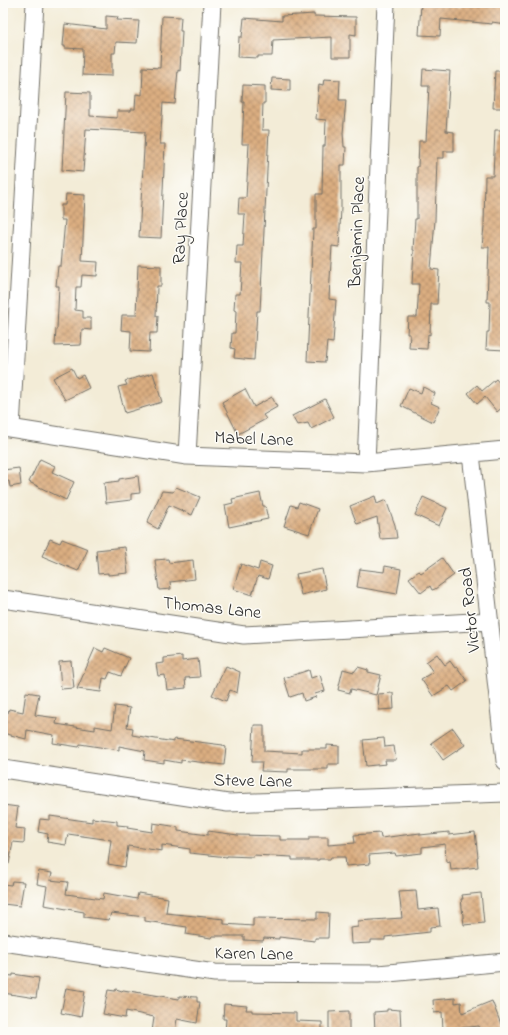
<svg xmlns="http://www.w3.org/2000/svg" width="508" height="1035" font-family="'Indie Flower',sans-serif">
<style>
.building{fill:url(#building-cross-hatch)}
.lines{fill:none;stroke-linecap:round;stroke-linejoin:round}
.street-casing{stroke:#716f67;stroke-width:19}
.street{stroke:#fff;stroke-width:17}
.labels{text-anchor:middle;stroke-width:3;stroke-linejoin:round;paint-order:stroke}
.street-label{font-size:18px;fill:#2b2b2b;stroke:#fdfcf7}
</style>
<defs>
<pattern id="building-cross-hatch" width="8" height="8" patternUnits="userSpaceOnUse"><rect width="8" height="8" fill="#dbae81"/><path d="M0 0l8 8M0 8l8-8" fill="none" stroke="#b28e6a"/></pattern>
</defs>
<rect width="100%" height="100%" fill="#fdfcf7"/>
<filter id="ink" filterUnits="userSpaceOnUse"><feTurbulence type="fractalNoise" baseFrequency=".025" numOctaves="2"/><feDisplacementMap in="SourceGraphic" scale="8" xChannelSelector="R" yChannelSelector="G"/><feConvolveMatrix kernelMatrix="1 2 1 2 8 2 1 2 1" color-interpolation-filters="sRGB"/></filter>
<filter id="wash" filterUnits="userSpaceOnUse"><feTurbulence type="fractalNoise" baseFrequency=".012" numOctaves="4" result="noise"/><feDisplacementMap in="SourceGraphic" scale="16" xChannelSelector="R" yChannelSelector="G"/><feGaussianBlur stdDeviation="0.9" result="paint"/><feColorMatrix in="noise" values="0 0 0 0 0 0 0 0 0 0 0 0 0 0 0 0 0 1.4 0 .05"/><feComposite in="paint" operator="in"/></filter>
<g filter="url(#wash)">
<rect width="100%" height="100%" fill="#f3ecd7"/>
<g id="blocks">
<path class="building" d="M 461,3 L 505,3 L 505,24 L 492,22 L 492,24 L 441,19 L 440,36 L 419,35 L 421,4 L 461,7 Z
M 314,14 L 314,16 L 356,17 L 356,35 L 350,34 L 350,57 L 332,57 L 332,37 L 273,40 L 272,56 L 258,56 L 258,58 L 238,57 L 239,37 L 242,37 L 244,18 L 282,21 L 282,16 Z
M 106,16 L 118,17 L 117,20 L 139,21 L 137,43 L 116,42 L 115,53 L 112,53 L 112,76 L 82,75 L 83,49 L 65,48 L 65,46 L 63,46 L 65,24 L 106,29 Z
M 162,16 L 181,17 L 180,31 L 182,31 L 180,71 L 178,70 L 175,104 L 163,103 L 160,144 L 165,144 L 161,238 L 139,237 L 145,132 L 86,129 L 83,172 L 62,170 L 66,92 L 90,93 L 90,116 L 117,118 L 117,111 L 131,111 L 131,109 L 135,109 L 136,94 L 142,95 L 143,67 L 160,68 Z
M 423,69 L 450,71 L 446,131 L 454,132 L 454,151 L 444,151 L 444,158 L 437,158 L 435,220 L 431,269 L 439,270 L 437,304 L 431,304 L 430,335 L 428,334 L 427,349 L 409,348 L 410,334 L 407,334 L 408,317 L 417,317 L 419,284 L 412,284 L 414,250 L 413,250 L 415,219 L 417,219 L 417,167 L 418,167 L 419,141 L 426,141 L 429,86 L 422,86 Z
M 495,71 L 505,71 L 505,108 L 493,108 Z
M 272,78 L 290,79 L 290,91 L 271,90 Z
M 324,79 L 340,80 L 339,100 L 346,100 L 343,133 L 344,147 L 346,147 L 345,165 L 341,165 L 341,208 L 339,247 L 332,246 L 330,279 L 329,299 L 336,300 L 333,343 L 327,342 L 325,362 L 307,361 L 313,229 L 316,229 L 316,194 L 322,194 L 323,146 L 325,146 L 326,120 L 316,119 L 319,84 L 323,85 Z
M 243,85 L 265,86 L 265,103 L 263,103 L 262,130 L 269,130 L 260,311 L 257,311 L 254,360 L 234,358 L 235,349 L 231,348 L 232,333 L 235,333 L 236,311 L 234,310 L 235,294 L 240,294 L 242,263 L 236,263 L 237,246 L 243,246 L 245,214 L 238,214 L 239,198 L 246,198 L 249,144 L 242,144 L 244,102 L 242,102 Z
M 495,130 L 505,130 L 505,350 L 486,349 L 487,332 L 489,332 L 490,302 L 487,302 L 489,247 L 482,247 L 484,226 L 485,176 L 493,176 Z
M 66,194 L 85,195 L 82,261 L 98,262 L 97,276 L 82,275 L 81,287 L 76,287 L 75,310 L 83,311 L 83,318 L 91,318 L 91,330 L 82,329 L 81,345 L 55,346 L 56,329 L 57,329 L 59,286 L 56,286 L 58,266 L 61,266 L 65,220 L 61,220 L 61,205 L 65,205 Z
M 138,265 L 161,266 L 161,286 L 157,286 L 156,316 L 158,316 L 157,333 L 150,333 L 149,352 L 130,351 L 131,331 L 121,330 L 122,315 L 136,315 Z
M 72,368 L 77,378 L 83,375 L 89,388 L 65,400 L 53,378 Z
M 153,373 L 162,402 L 125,413 L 118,387 L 127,385 L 125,381 Z
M 496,379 L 505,390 L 505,405 L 497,412 L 485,397 L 477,404 L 468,393 L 477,385 L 482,391 Z
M 423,387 L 435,393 L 431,403 L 440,407 L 433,422 L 401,406 L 409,388 L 421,393 Z
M 245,389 L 254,407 L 272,397 L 277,407 L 263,415 L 266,419 L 238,434 L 222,402 Z
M 325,399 L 334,417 L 311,429 L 308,423 L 297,425 L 292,416 Z
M 40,459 L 55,466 L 52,472 L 74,482 L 66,500 L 29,482 Z
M 19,468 L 21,485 L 10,487 L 9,481 L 3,482 L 3,470 Z
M 138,476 L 140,493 L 131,494 L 131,500 L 106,503 L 104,483 L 119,481 L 119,479 Z
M 176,487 L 200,497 L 192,515 L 169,505 L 158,529 L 147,523 L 162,491 L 173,492 Z
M 260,493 L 263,506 L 265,506 L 268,519 L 229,527 L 225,505 L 233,503 L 232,499 Z
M 375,496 L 377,504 L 386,500 L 395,525 L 397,538 L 380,539 L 377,517 L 357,524 L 350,506 Z
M 423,497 L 447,508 L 439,526 L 415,515 Z
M 299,502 L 318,509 L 309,534 L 284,526 L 291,505 L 297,507 Z
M 50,539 L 60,543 L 62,539 L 88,549 L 78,571 L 42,556 Z
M 125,547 L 128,573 L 108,575 L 108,573 L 98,574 L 96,550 Z
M 442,558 L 454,575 L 435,589 L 432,590 L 430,586 L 421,593 L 409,578 L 419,571 L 421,573 Z
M 168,559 L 169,563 L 193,560 L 195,579 L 170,582 L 171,589 L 159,590 L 155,560 Z
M 260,562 L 272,566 L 268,579 L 258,576 L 252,595 L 233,589 L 241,564 L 258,570 Z
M 385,566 L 401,569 L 397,594 L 357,587 L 360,569 L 384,572 Z
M 322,569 L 326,589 L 301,595 L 296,574 Z
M 95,648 L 103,652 L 105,648 L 129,658 L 121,676 L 110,672 L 107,679 L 103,678 L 101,692 L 77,689 Z
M 437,654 L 445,665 L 450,661 L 455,668 L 457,667 L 467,681 L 453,691 L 449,686 L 433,696 L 421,679 L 433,672 L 426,662 Z
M 182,656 L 182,661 L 198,659 L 200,677 L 185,678 L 186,688 L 167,690 L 165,675 L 158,676 L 156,664 L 164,663 L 164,658 Z
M 71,661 L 74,688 L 61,689 L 59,662 Z
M 226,666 L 240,672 L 237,693 L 230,690 L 226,701 L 212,695 Z
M 358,667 L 368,670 L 368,672 L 381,675 L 376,695 L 351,689 L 350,693 L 338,690 L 343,669 L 354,672 Z
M 309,670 L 311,678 L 320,675 L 325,691 L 315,694 L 316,697 L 304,701 L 302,693 L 290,697 L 284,678 Z
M 26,692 L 39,694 L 35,715 L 57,718 L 56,724 L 95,730 L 95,726 L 112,729 L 115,706 L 130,708 L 127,727 L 133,728 L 132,735 L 174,742 L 174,739 L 223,745 L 223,746 L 226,747 L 224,765 L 181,760 L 181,763 L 164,760 L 164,763 L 144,760 L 145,751 L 119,746 L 119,750 L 80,744 L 79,747 L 53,743 L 54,735 L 27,730 L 26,739 L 3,733 L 3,712 L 8,713 L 9,709 L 23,712 Z
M 393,693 L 394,709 L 379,710 L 378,694 Z
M 254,725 L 264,725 L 264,751 L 302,753 L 302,749 L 327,749 L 327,745 L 339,746 L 339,764 L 328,764 L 328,769 L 288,769 L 288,772 L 261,771 L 262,762 L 252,762 Z
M 453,728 L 465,745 L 443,760 L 431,743 Z
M 384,738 L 385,747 L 394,746 L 396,760 L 385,760 L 386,764 L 366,766 L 363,740 Z
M 3,805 L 18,807 L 15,828 L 25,829 L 24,843 L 13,842 L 9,864 L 3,863 Z
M 50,816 L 92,822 L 92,818 L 117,821 L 117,825 L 128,826 L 127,828 L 152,832 L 153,823 L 178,827 L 178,831 L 208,835 L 208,831 L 238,835 L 280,836 L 280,840 L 309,840 L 309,837 L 328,837 L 328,845 L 355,843 L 354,835 L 380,833 L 381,838 L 420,833 L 420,835 L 449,832 L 449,835 L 475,832 L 478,857 L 477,857 L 478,867 L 451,870 L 450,861 L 446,862 L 445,844 L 422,847 L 422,853 L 396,856 L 395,853 L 369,855 L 370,864 L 346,866 L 345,857 L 331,857 L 330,859 L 319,859 L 319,860 L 292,860 L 292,857 L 253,855 L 253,857 L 227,856 L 227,857 L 190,853 L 190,849 L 162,845 L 162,851 L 128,846 L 125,867 L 108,864 L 111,840 L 68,834 L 66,845 L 47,842 L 48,834 L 38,832 L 40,819 L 50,820 Z
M 39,871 L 52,873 L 50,880 L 68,882 L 66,894 L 103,899 L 104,893 L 137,899 L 138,893 L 168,898 L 166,913 L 224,919 L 224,924 L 253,926 L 253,918 L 317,919 L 317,912 L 329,913 L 328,938 L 315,938 L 315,941 L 279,937 L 279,939 L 264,938 L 263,941 L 244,940 L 244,936 L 212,936 L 211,938 L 186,934 L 187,927 L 145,921 L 145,917 L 111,913 L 109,920 L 84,917 L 84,912 L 44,905 L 47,886 L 37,884 Z
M 12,881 L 24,882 L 20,906 L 3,904 L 3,884 L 11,885 Z
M 416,891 L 418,910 L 438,908 L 440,926 L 430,927 L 430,932 L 385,937 L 385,940 L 370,940 L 370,943 L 351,944 L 350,928 L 358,927 L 358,921 L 402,918 L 399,892 Z
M 481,893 L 484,923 L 464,925 L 461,899 L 463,899 L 462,895 Z
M 13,974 L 39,978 L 36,998 L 3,993 L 3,975 L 13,976 Z
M 66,988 L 85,991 L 81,1017 L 61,1013 Z
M 116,989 L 122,991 L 123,990 L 179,999 L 179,996 L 197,997 L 197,1002 L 200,1002 L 197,1023 L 177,1019 L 175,1032 L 152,1032 L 154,1017 L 126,1011 L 125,1018 L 103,1014 L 108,990 L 115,991 Z
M 455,998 L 455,1003 L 461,1002 L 462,1013 L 492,1001 L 504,1032 L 481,1032 L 479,1026 L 443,1030 L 442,1012 L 434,1013 L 433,1000 Z
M 224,1004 L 247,1006 L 246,1010 L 252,1010 L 252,1012 L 296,1013 L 296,1021 L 322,1022 L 322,1032 L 225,1032 L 226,1019 L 223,1019 Z
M 387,1009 L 400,1010 L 401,1029 L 375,1031 L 374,1012 L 387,1011 Z
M 349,1011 L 349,1032 L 329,1032 L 329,1012 Z"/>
</g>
</g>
<g filter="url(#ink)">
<use href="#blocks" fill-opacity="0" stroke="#716f67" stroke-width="1"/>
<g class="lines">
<g class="street-casing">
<path id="street" d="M 3,427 L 187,456 L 366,463 L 505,450
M 11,428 L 35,3
M 471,454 L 505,761
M 187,456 L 212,3
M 366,463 L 386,3
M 3,599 L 244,635 L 490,621
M 3,769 L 228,803 L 505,793
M 3,942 L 215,973 L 378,974 L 505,962"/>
</g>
<use href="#street" class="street"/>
</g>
</g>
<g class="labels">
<g class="street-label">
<text transform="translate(180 228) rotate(-87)" y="6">Ray Place</text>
<text transform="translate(356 232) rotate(-88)" y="6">Benjamin Place</text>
<text transform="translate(254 438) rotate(2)" y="6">Mabel Lane</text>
<text transform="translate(212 607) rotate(6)" y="6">Thomas Lane</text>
<text transform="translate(469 610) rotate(-96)" y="6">Victor Road</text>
<text transform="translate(253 780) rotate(1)" y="6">Steve Lane</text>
<text transform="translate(254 953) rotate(1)" y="6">Karen Lane</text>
</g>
</g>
<rect width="508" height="1035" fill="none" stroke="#fdfcf7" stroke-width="16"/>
</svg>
